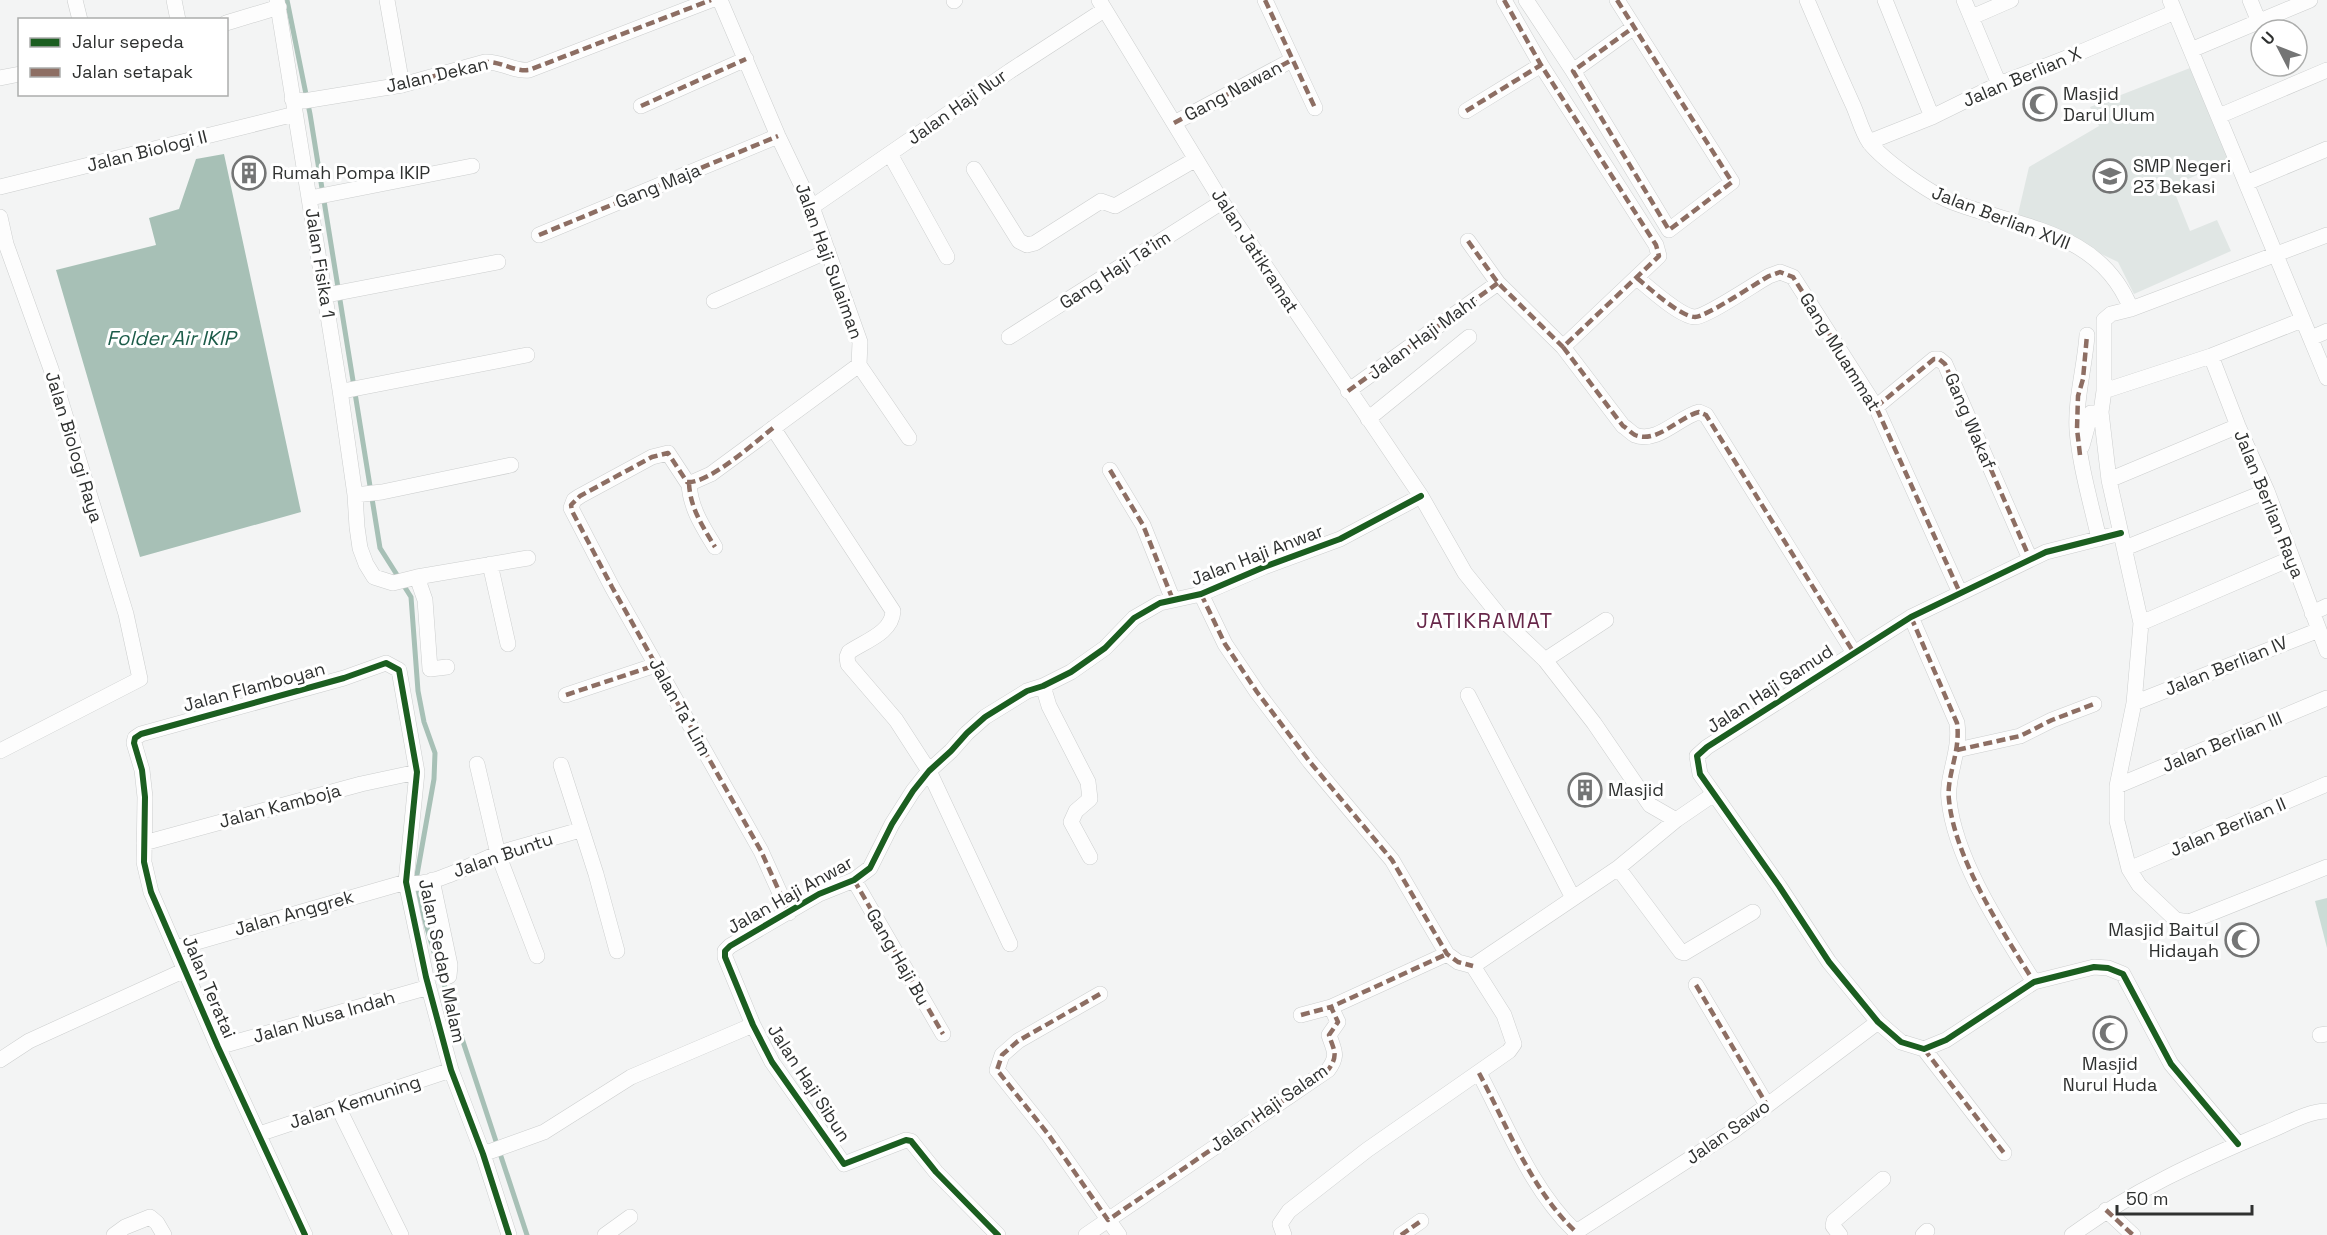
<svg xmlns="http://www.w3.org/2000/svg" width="2327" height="1235" font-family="'Space Grotesk',sans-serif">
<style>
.built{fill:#e0e6e4}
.green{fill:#cbdcd6}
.water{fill:#a7c0b6}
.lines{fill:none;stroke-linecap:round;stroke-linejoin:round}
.stream{stroke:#a7c0b6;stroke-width:5}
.street-casing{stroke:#cccece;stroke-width:16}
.street{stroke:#fdfdfd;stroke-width:15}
.quiet{stroke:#8d6e63;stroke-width:4.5;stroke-dasharray:9 4.5;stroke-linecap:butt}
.cycleway-casing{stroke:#fff;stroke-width:10}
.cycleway{stroke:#1b5e20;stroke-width:6}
.labels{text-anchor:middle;stroke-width:6;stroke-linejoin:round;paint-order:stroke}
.street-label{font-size:18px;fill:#2f3130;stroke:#fff}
.poi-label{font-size:18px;fill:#2f3130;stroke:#fff;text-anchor:start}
.water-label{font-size:20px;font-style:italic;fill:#1c5c49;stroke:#fff}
.quarter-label{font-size:21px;letter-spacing:1.5px;fill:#672749;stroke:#fff}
</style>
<rect width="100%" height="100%" fill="#f3f4f4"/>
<path class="built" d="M 2190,68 L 2229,161 L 2172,186 L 2190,231 L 2217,220 L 2231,251 L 2134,294 L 2118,262 L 2018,214 L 2029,167 L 2099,126 L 2090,107 Z"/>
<path class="green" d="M 2327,898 L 2327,948 L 2315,901 Z"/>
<path class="water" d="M 224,154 L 301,512 L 140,557 L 56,270 L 156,245 L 149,218 L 179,209 L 196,159 Z"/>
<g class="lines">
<path class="stream" d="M 287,0 L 310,114 L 380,548 L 411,597 L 418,691 L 424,722 L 435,753 L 434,779 L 415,886 L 438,966 L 527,1235"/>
<g class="street-casing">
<path id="street" d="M 75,0 L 80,20
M 174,0 L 178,20
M 277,0 L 340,390 L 355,495 L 357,527 L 360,548 L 366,564 L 374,577 L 393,583 L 417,577 L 528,558
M 387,0 L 402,85
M 720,0 L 778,136 L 812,207 L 860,342 L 859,365 L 711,474 L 693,482 L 687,482 L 668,453 L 652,457 L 580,496 L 574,500 L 571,508 L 612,587 L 761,851 L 789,913
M 1099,0 L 1222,202 L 1421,496 L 1465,573 L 1503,620 L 1545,660 L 1594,723 L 1650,805 L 1676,820 L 1714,794
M 1265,0 L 1315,108
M 1504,0 L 1541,65 L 1656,245 L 1659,256 L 1563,347 L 1623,426 C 1627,428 1631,433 1635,435 C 1657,444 1679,417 1699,412 L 1706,415 L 1854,653
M 1526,0 L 1573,71 L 1669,230 L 1732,182 L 1617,0
M 1807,0 C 1822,35 1837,70 1853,105 C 1858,116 1862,132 1869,142 C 1884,161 1928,192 1950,201 C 2019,228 2100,230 2131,309
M 1885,0 L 1932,117
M 1964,0 L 1999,84
M 2170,0 L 2327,378
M 2250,0 L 2259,22
M 954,1 L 955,0
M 1972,17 L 2011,0
M 226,23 L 279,7
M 2191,50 L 2310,0
M 1573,71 L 1634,27
M 0,78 L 20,74
M 292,99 L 304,101 L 402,85 L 485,62 C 501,61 514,72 529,70 L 711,0
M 641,106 L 746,59
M 1466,111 L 1541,65
M 2219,116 L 2327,70
M 1174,123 L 1292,60
M 1869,142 L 1932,117 L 1999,84 L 2074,55 L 2175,12
M 890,154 L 947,257
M 974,169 L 1019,241 L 1027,245 L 1035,243 L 1101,201 L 1115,206 L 1196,159
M 2246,183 L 2327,149
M 0,187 L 295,114
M 310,198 L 472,166
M 812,207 L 1010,71 L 1104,10
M 0,217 L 6,244 L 51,369 L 126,614 L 140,679 L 0,751
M 539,235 L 778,136
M 2327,235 L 2131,309 L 2111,314 L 2104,320 L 2104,391 L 2101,412 L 2109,480 L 2141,623 L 2134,703 L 2117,786 L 2117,821 L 2129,869 L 2139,885 L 2176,920 L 2189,922 L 2327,867
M 1468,241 L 1498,283 L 1563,347
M 1637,278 C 1649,288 1681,317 1695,317 C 1708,316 1756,283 1769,276 L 1780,272 L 1793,277 L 1876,407 L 1960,593
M 324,294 L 332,294 L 498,262
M 714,301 L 828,251
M 2087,335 C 2085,366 2075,400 2077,430 C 2080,467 2091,503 2099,539
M 1009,337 L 1222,202
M 2311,338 L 2327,331
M 2211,356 L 2238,426 L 2267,491 L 2327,651
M 859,365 L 909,438
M 340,390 L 348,390 L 527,355
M 1348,391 L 1498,283
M 2104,391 L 2211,356 L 2302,320
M 1876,407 L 1934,359 L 1939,359 L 1945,364 L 2030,559
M 1368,419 L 1469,337
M 773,428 L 893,611 C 892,633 865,641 849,652 L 847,657 L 848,664 L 896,720 L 929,771 L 1010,944
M 2082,446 L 2091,413 L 2101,412
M 1110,470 L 1143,525 L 1173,600
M 2109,480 L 2238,426
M 689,483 C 690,508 703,527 715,547
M 355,495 L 382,492 L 511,465
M 2121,533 L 2046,552 L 1911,617 L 1707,747 L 1697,756 L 1700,774 L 1779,886 L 1829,962 L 1878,1022 L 1901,1042 L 1924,1049 L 1946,1040 L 2034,982 L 2094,967 L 2108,968 L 2123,974 L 2171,1064 L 2238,1144
M 2125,548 L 2267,491
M 490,564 L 508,644
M 417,577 L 425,600 L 430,669 L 447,667
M 1201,594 L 1225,644 L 1257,692 L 1310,762 L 1392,860 L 1447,954 L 1458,962 L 1473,966 L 1504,1015 L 1514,1044 L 1509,1051 L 1367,1150 L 1289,1211 L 1280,1224 L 1284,1235
M 2312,613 L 2327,606
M 1911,617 L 1957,723 C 1961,752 1946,776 1949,800 C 1955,860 2003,932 2034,982
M 2141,623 L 2292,558
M 1545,660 L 1606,620
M 1043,686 L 1049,706 L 1088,782 L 1090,799 L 1076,811 L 1071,822 L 1090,857
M 566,695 L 656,665
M 1468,695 L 1573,898
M 2134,703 L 2319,630
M 1957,750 L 2020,736 L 2052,720 L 2094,704
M 477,764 L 498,854 L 537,956
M 561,765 L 596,874 L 617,951
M 2117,786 L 2327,698
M 144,843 L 361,784 L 417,772
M 1618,868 L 1681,952 L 1684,953 L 1753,912
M 2129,869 L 2327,784
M 432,880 L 450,965 L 449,976
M 854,880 L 943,1034
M 176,948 L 406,882 C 428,890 477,861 499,853 C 526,845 553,838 580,830
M 1473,966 L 1618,868 L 1676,820
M 1696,985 L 1767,1105
M 1100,994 L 1018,1041 L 1002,1055 L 997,1070 L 1048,1134 L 1119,1235
M 1301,1015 L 1331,1007
M 2320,1035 L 2327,1034
M 218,1047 L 429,987
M 1924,1049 L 2004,1153
M 0,1060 L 29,1041 L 185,970
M 1479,1073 C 1507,1126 1532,1191 1576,1232
M 338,1107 L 401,1235
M 259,1134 L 451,1070
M 483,1154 L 544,1132 L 631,1077 L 753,1025
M 2106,1210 L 2133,1235
M 114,1235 L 125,1227 L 150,1217 L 157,1223 L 164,1235
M 305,1235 L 218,1047 L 151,892 L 144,862 L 145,797 L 142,770 L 134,743 L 135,738 L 141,734 L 344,678 L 386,663 L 399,670 L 417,772 L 406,882 L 426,977 L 451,1070 L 483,1154 L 509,1235
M 605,1235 L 630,1217
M 998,1235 L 936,1172 L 911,1141 L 906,1140 L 844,1164 L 772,1062 L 753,1025 L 725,957 L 725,951 L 730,946 L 819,894 L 854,880 L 870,868 L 892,824 L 913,791 L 929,771 L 951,751 L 967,733 L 985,717 L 1027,691 L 1043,686 L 1071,672 L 1105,648 L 1134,618 L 1160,603 L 1201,594 L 1264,567 L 1340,539 L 1421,496
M 1086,1235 L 1328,1070 C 1339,1055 1334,1051 1329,1035 L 1338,1022 L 1331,1007 L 1447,954
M 1401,1235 L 1421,1221
M 1579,1235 L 1576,1232 L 1733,1131 L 1878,1022
M 1840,1235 L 1833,1226 L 1834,1221 L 1883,1179
M 1923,1235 L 1927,1231
M 2072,1235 C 2132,1191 2198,1161 2267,1132 C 2285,1125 2307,1111 2327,1111"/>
</g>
<use href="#street" class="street"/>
<path class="quiet" d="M 1265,0 L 1315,108
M 1504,0 L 1541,65 L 1656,245 L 1659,256 L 1563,347 L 1623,426 C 1627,428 1631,433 1635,435 C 1657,444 1679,417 1699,412 L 1706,415 L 1854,653
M 1617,0 L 1732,182 L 1669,230 L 1573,71 L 1634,27
M 402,85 L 485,62 C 501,61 514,72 529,70 L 711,0
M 641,106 L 746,59
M 1466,111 L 1541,65
M 1174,123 L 1292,60
M 539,235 L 778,136
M 1468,241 L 1498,283 L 1563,347
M 1637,278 C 1649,288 1681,317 1695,317 C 1708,316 1756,283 1769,276 L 1780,272 L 1793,277 L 1876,407 L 1960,593
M 1348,391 L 1498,283
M 1876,407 L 1934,359 L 1939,359 L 1945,364 L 2030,559
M 773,428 C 755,442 709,484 687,482 L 668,453 L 652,457 L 580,496 L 571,505 L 572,511 L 612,587 L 761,851 L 789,913
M 2080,455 L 2077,429 L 2078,396 L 2083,379 L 2087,335
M 1110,470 L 1143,525 L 1173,600
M 689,483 C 690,508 703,527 715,547
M 1201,594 L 1225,644 L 1257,692 L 1310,762 L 1392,860 L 1447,954 L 1458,962 L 1473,966
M 1911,617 L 1957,723 C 1961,752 1946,776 1949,800 C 1955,860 2003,932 2034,982
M 566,695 L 656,665
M 1957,750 L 2020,736 L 2052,720 L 2094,704
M 854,880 L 943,1034
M 1696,985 L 1767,1105
M 1100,994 L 1018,1041 L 1002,1055 L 997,1070 L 1048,1134 L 1108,1220 L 1328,1070 C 1339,1055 1334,1051 1329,1035 L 1338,1022 L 1331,1007 L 1447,954
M 1301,1015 L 1331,1007
M 1924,1049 L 2004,1153
M 1479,1073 C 1507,1126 1532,1191 1576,1232
M 2106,1210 L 2133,1235
M 1401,1235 L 1421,1221"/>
<g class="cycleway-casing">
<path id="cycleway" d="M 2121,533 L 2046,552 L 1911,617 L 1707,747 L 1697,756 L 1700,774 L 1779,886 L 1829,962 L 1878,1022 L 1901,1042 L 1924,1049 L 1946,1040 L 2034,982 L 2094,967 L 2108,968 L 2123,974 L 2171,1064 L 2238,1144
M 305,1235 L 218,1047 L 151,892 L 144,862 L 145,797 L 142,770 L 134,743 L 135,738 L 141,734 L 344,678 L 386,663 L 399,670 L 417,772 L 406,882 L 426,977 L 451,1070 L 483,1154 L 509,1235
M 998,1235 L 936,1172 L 911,1141 L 906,1140 L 844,1164 L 772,1062 L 753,1025 L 725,957 L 725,951 L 730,946 L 819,894 L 854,880 L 870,868 L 892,824 L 913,791 L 929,771 L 951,751 L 967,733 L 985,717 L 1027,691 L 1043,686 L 1071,672 L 1105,648 L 1134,618 L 1160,603 L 1201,594 L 1264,567 L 1340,539 L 1421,496"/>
</g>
<use href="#cycleway" class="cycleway"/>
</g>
<defs>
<g id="mosque-ring" transform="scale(1.725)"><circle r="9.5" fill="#fff" stroke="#747575" stroke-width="1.5"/><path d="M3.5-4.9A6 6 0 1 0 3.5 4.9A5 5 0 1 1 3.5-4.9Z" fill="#747575"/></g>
<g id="building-ring" transform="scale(1.725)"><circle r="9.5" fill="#fff" stroke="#747575" stroke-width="1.5"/><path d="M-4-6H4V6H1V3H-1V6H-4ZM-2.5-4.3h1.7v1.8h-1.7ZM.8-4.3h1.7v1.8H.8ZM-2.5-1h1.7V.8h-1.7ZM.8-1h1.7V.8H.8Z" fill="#747575"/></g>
<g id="school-ring" transform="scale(1.725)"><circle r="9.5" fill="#fff" stroke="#747575" stroke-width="1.5"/><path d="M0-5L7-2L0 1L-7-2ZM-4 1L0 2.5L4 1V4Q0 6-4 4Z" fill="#747575"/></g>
</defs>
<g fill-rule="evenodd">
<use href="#mosque-ring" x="2040" y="104"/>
<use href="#building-ring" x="249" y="173"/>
<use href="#school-ring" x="2110" y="176"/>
<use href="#building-ring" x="1585" y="790"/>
<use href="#mosque-ring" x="2242" y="940"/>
<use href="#mosque-ring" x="2110" y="1033"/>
</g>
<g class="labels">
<g class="street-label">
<text transform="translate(437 75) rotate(-13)" y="6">Jalan Dekan</text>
<text transform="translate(2022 77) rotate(-23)" y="6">Jalan Berlian X</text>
<text transform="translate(1233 91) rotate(-28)" y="6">Gang Nawan</text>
<text transform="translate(957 107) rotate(-35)" y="6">Jalan Haji Nur</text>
<text transform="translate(147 151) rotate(-14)" y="6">Jalan Biologi II</text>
<text transform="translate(658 186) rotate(-22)" y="6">Gang Maja</text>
<text transform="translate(2001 218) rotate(21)" y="6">Jalan Berlian XVII</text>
<text transform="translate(1255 251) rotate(57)" y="6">Jalan Jatikramat</text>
<text transform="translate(829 261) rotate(70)" y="6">Jalan Haji Sulaiman</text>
<text transform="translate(320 263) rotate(81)" y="6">Jalan Fisika 1</text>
<text transform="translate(1115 270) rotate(-33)" y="6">Gang Haji Ta’im</text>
<text transform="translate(1423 337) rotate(-36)" y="6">Jalan Haji Mahr</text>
<text transform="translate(1840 352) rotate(58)" y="6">Gang Muammat</text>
<text transform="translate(1970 421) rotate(67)" y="6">Gang Wakaf</text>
<text transform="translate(74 447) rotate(73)" y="6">Jalan Biologi Raya</text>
<text transform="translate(2269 504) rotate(68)" y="6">Jalan Berlian Raya</text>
<text transform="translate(1257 555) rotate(-21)" y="6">Jalan Haji Anwar</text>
<text transform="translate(2226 666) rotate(-22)" y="6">Jalan Berlian IV</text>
<text transform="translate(254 687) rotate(-15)" y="6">Jalan Flamboyan</text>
<text transform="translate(1770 689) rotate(-33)" y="6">Jalan Haji Samud</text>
<text transform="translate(680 707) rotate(61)" y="6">Jalan Ta' Lim</text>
<text transform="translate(2222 742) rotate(-23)" y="6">Jalan Berlian III</text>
<text transform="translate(280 806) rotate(-15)" y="6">Jalan Kamboja</text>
<text transform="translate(2228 827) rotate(-23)" y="6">Jalan Berlian II</text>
<text transform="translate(503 855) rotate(-19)" y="6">Jalan Buntu</text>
<text transform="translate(790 895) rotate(-29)" y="6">Jalan Haji Anwar</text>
<text transform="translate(294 913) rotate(-16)" y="6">Jalan Anggrek</text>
<text transform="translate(898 957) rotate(60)" y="6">Gang Haji Bu</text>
<text transform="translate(442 961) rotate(78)" y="6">Jalan Sedap Malam</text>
<text transform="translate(209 987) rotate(67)" y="6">Jalan Teratai</text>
<text transform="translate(324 1017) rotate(-16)" y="6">Jalan Nusa Indah</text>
<text transform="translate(809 1083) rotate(57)" y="6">Jalan Haji Sibun</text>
<text transform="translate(355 1102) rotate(-18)" y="6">Jalan Kemuning</text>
<text transform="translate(1269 1108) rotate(-35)" y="6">Jalan Haji Salam</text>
<text transform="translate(1728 1132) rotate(-35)" y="6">Jalan Sawo</text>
</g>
<g class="poi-label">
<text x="2063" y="100">Masjid<tspan x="2063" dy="21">Darul Ulum</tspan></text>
<text x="2133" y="172">SMP Negeri<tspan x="2133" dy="21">23 Bekasi</tspan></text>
<text x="272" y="179">Rumah Pompa IKIP</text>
<text x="1608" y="796">Masjid</text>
<text x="2219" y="936" text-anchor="end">Masjid Baitul<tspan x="2219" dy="21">Hidayah</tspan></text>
<text x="2110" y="1070" text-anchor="middle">Masjid<tspan x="2110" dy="21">Nurul Huda</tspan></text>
</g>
<g class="water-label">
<text x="171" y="345">Folder Air IKIP</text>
</g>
<g class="quarter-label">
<text x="1485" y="628">JATIKRAMAT</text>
</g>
</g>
<rect x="18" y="18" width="210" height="78" fill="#ffffff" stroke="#acadac" stroke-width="1.5"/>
<rect x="30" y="38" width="30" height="9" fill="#1b5e20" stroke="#acadac" stroke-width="1.5"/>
<text x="72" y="48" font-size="18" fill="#2f3130">Jalur sepeda</text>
<rect x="30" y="68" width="30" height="9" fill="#8d6e63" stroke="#acadac" stroke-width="1.5"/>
<text x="72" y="78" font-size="18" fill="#2f3130">Jalan setapak</text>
<g transform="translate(2279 48) rotate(312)"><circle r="28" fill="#ffffff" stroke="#acadac" stroke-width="1.5"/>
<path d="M0-4.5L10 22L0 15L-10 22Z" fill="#747575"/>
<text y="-9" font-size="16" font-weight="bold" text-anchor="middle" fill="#2f3130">U</text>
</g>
<path d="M2117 1205v9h135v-9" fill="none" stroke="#2f3130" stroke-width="3"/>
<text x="2126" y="1205" font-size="18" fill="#2f3130" stroke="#ffffff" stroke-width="4.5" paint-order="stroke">50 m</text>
</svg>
